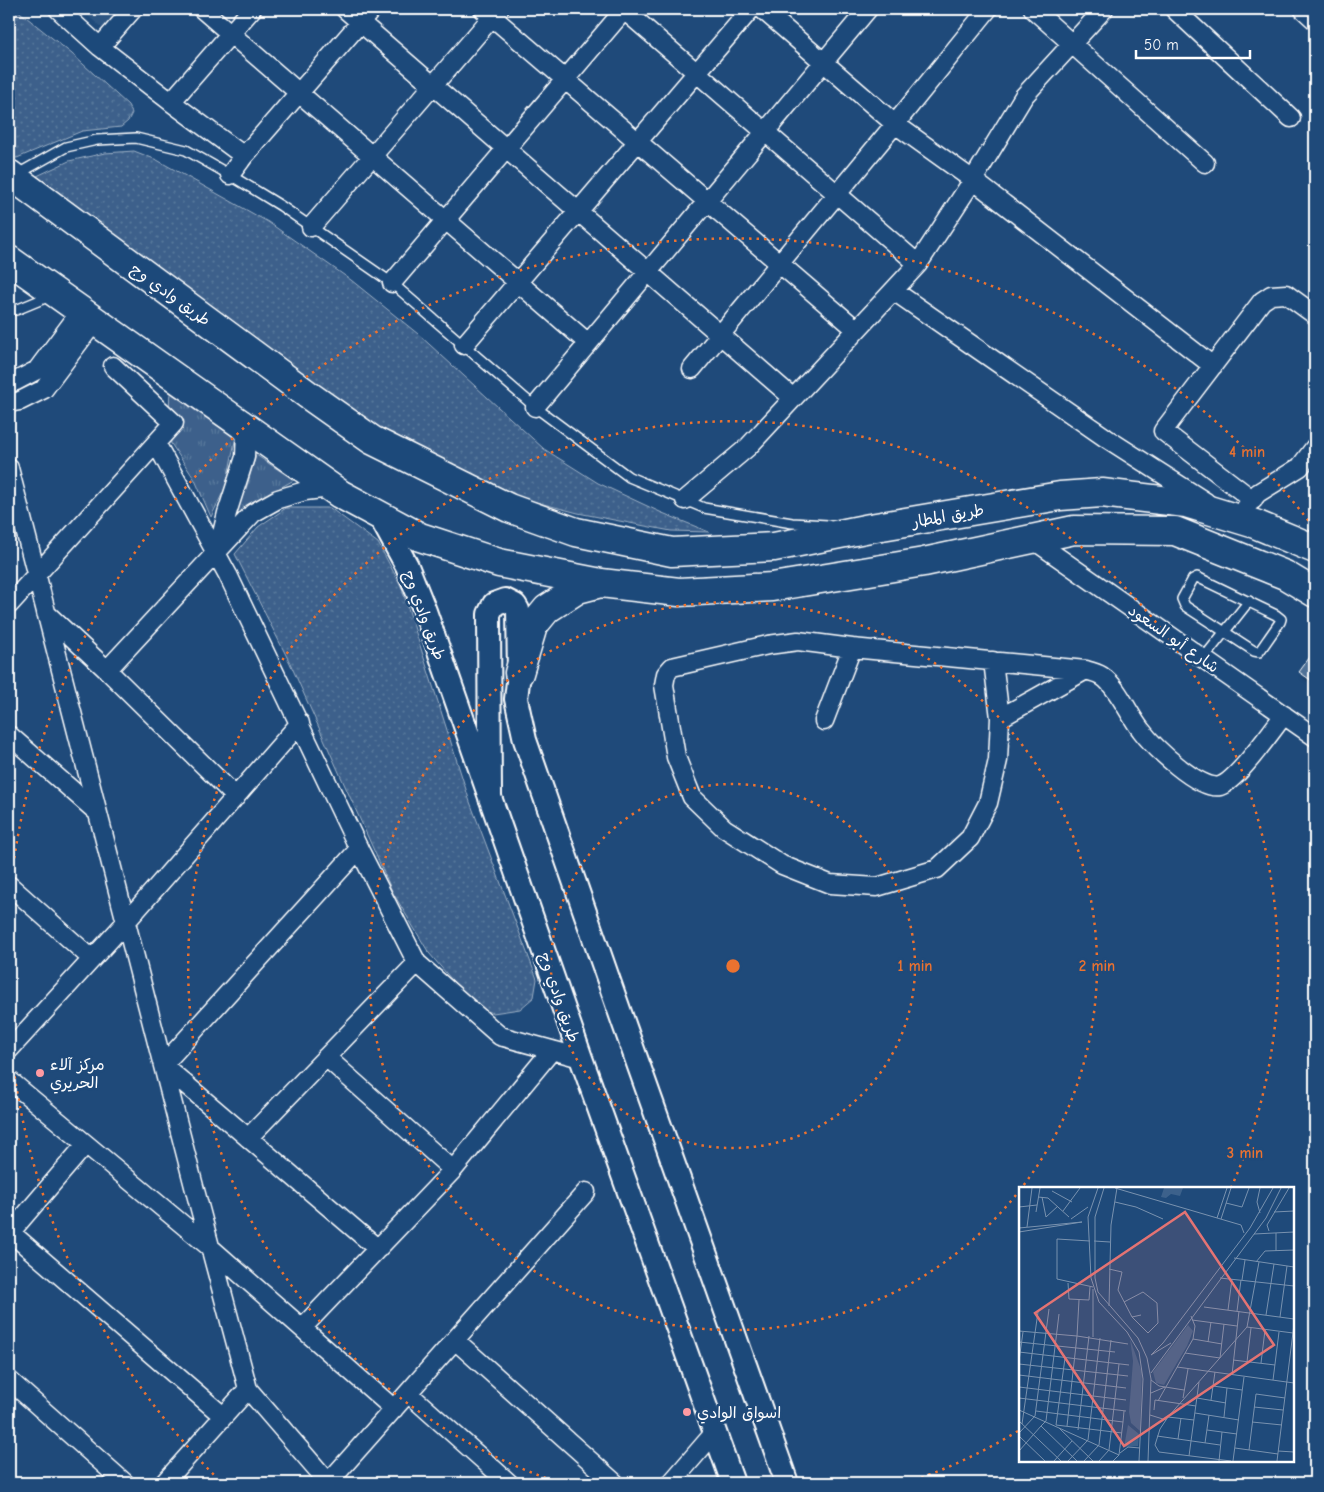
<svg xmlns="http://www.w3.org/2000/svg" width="1324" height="1492" font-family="'Comic Neue','Playpen Sans Arabic',sans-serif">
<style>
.built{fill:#2e5683}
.grass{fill:url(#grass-tufts);stroke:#9eb0c5}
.park{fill:url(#park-dots);stroke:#9eb0c5}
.building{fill:#507197;stroke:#fff;filter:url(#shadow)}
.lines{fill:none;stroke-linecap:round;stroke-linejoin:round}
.service-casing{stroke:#fff;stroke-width:12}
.minor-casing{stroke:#fff;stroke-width:21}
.tertiary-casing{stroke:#fff;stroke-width:26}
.primary-casing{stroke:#fff;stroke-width:31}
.service{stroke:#1f4a7a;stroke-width:9}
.minor{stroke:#1f4a7a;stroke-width:18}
.tertiary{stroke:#1f4a7a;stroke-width:22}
.primary{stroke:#1f4a7a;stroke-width:28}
.ring{fill:none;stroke:#eb7230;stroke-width:2.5;stroke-dasharray:2.5 5}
.poi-dot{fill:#ff9aa2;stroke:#1f4a7a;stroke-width:2}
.labels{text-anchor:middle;stroke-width:5;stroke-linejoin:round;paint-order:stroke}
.street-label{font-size:16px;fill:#fff;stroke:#1f4a7a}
.poi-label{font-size:16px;fill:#fff;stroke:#1f4a7a;text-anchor:start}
.inset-road{fill:none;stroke:#7992af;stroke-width:1}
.view{fill:#e47373;fill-opacity:0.15;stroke:#e47373;stroke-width:2.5}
.inset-edge{fill:none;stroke:#fff;stroke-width:2.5}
.centre{fill:#eb7230;stroke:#1f4a7a;stroke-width:2.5}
.ring-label{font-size:15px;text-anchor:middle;font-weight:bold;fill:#eb7230;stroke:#1f4a7a;stroke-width:5;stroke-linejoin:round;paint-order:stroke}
</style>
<defs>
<pattern id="grass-tufts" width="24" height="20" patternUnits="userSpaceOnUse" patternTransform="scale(1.25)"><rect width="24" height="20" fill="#3c618b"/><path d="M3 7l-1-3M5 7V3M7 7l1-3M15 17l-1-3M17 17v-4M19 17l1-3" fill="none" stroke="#59799c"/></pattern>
<pattern id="park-dots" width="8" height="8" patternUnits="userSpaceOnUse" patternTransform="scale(1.25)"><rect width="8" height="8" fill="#3c618b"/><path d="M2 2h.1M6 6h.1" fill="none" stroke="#59799c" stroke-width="1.8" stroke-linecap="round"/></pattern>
<filter id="shadow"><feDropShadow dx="5.5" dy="3" stdDeviation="2.5" flood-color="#0009"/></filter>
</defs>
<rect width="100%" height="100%" fill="#1f4a7a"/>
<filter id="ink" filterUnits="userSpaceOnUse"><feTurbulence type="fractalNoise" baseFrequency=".02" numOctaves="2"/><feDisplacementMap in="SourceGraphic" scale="10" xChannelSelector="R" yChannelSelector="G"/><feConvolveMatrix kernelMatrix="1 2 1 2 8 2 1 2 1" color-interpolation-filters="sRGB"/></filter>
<g filter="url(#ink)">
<path class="built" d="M 80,9 L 119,9 L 102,28 Z"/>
<path class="grass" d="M 170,387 L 236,436 L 226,486 L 211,517 L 195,480 L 168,439 Z
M 256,455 L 294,480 L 260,499 L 228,522 L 246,489 Z"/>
<path class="park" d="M 9,9 L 16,9 L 72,54 L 128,105 L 132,113 L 128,121 L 121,127 L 82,131 L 17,158 L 9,157 Z
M 134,151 L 157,160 L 268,222 L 351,280 L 418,334 L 544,449 L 598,483 L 660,512 L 709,532 L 671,531 L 578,513 L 528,500 L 484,485 L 391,440 L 252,340 L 37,176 L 69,161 L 105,153 Z
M 286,508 L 330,508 L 378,543 L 401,586 L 470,802 L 537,979 L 534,997 L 520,1009 L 493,1013 L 474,1006 L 429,953 L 393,893 L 290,663 L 235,554 L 258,527 Z"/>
<path class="building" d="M 1315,650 L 1315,683 L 1299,672 Z"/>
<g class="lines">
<g class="service-casing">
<path id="service" d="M 16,175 L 66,147 L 97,140 L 136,138 L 186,150 L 230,175 L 281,206 L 392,283 L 535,407 L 629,477 L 704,508 L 792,523 L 828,525
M 9,309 L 16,310 L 50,296
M 1197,577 L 1276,615 L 1281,619 L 1280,622 L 1259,652 L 1254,651 L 1185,606 L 1182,599 L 1193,579 Z
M 1203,659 L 1249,601"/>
</g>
<g class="minor-casing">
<path id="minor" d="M 58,9 L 100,47 L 171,102
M 202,9 L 588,343
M 345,9 L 793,398
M 483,9 L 857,330
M 623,9 L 918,264
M 762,9 L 895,124 L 973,180 L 1024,96 L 1104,9
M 1033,9 L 1205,163
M 1174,9 L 1291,118
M 1303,9 L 1315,20
M 100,47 L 133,9
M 244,156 L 171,102 L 252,9
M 230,175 L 244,156 L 372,9
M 311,227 L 499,9
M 392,283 L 625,9
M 894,291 L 1106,438 L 1206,502
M 464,345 L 751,9
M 692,369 L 895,124 L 988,9
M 9,383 L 16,381 L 37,370 L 81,311
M 9,403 L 20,401 L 44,389 L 95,321
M 535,407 L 868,9
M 156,443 L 228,575 L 359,849 L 417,963 L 500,1036 L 581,1058
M 9,468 L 196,1194 L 248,1389 L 329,1483
M 685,500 L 748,447 L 918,264 L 973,180 L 1213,366
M 1253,500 L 1163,431 L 1262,301 L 1271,295 L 1286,294 L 1315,315
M 1246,507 L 1258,493 L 1300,467 L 1315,447
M 1032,539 L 1315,737
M 218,550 L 227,513 L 245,457 L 246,427
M 9,605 L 174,423 L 113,366
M 46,613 L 107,670 L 236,797
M 852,648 L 798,641 L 768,645 L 672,667 L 666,674 L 664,685 L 676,757 L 692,797 L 724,828 L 782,865 L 830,884 L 877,887 L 937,869 L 970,838 L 988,803 L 998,760 L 1000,718 L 993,661
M 107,670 L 253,513 L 278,499 L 305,491 L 331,488
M 1000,718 L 1086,670
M 824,721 L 852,648 L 1086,670 C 1091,672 1099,673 1103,677 C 1118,687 1129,715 1141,730 C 1153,746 1199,791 1220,786 C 1237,781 1272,730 1284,715
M 9,735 L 97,812
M 359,849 L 163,1065 L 378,1249
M 9,885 L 92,959
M 9,1050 L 126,922 L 300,723
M 326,1057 L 453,1170
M 9,1080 L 212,1249 L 394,1409
M 248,1138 L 417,963
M 10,1232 L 223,1416
M 9,1234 L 86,1144
M 302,1328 L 453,1170 L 552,1050
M 455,1340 L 615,1483
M 9,1380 L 125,1483
M 408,1393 L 509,1483
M 164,1483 L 248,1389
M 328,1483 L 586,1192
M 671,1483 L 715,1432"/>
</g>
<g class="tertiary-casing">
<path id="tertiary" d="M 379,515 L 407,566 L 425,611 L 581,1058 L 733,1483
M 490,798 L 489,614 L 494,604 L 505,600 L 515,605 L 518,610 L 519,673 L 516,699 L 525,740 L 625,1027 L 787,1483"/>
</g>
<g class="primary-casing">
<path id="primary" d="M 9,174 L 311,397 L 372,440 L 509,508 L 576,532 L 672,552 L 774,547 L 870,528 L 1060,496 L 1102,493 L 1186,503 L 1255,524 L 1315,549
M 9,260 L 340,494 L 420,537 L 499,563 L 601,583 L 679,592 L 772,587 L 924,562 L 1074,530 L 1175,531 L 1285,575 L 1315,593
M 519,673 L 533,626 L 547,609 L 578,589 L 601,583"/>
</g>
<use href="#service" class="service"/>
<use href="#minor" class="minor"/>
<use href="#tertiary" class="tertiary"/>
<use href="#primary" class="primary"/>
</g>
</g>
<g class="ring">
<circle cx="733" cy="966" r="182"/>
<circle cx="733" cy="966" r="364"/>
<path d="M1018 1431A545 545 0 0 1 906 1483M560 1483A545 545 0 1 1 1231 1188"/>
<path d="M219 1480A727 727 0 0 1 9 1029M9 903A727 727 0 0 1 1314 528"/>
</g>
<g class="poi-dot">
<circle cx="40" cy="1073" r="5"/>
<circle cx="687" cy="1412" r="5"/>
</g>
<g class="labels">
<g class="street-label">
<text transform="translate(171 294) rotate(36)" y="6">طريق وادي وج</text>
<text transform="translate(948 515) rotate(-10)" y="6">طريق المطار</text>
<text transform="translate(425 615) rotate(70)" y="6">طريق وادي وج</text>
<text transform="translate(1174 638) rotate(35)" y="6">شارع أبو السعود</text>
<text transform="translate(560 997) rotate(71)" y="6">طريق وادي وج</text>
</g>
<g class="poi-label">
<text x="50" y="1070">مركز آلاء<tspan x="50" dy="18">الحريري</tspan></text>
<text x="697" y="1418">اسواق الوادي</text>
</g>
</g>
<g transform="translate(1019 1187)">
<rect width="275" height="275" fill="#1f4a7a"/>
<path d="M 145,1 L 164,1 L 161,9 L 152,7 L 147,11 L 142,10 ZM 169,138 L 174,144 L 168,159 L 145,198 L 137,196 L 134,185 ZM 111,152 L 123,185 L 121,244 L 112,236 L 110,225 L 114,174 ZM 109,238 L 120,247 L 119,259 L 105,260 Z" fill="#3c618b"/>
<path class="inset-road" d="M 79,1 L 69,30 L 72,91 L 80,115 L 108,145 L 120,165 L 124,192 L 120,274M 85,1 L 76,30 L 76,91 L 79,105 L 119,151 L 128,171 L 132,192 L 129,274M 96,1 L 222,38 L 225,46M 33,4 L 53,15M 19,10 L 29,11 L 50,30M 23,10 L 27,30 L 39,19M 96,15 L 117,20 L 144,32M 207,16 L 223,20 L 230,1M 0,20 L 18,18M 44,24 L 61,1M 17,25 L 21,1M 255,25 L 275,24M 241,26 L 238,15 L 241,1M 198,31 L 208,1M 52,32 L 69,20M 202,32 L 212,1M 8,40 L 13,1M 0,41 L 63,35 L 0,45M 250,44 L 248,38 L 270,1M 257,46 L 257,64M 235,47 L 275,45M 71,54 L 38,52 L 38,92 L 74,100M 75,54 L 91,55M 215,71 L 275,80M 237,75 L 246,64 L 275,63M 90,82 L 103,85 L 99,103 L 113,130 L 122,128M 201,91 L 275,99M 223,93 L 226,73M 49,96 L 50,112 L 70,113 L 71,100M 74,102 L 74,150M 60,113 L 58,149 L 109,157M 105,115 L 124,105 L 138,116 L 139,136 L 129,146 L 113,130M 90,119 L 92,38 L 98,1M 185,120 L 275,132M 209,123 L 213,92M 218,124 L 222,93M 247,128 L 255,77M 261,130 L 268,79M 173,133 L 218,139M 228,140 L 274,146M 0,144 L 58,149 L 48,239M 174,152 L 203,157M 0,155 L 96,165M 189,155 L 192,135M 152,156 L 132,168 L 144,156 L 231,41 L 254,1M 0,165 L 110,178M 166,166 L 201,171 L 205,137M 46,171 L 37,238 L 103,246M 214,173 L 256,178M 0,174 L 4,145M 228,175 L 232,141M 242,176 L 246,143M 0,177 L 109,189M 158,180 L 275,196M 132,186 L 247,31 L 262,1M 0,188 L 107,201M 213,188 L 220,124M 132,193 L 140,199 L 165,203M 254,193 L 260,145M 194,199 L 223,203M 0,200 L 107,213M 132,206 L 146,200M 0,211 L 107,224M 164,211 L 169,182M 178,211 L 207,216M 192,213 L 196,185M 139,214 L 174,152 L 176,139 L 172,129M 235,220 L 264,223M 0,223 L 100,268 L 94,274M 135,223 L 136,213 L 177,219M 17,224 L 104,235 L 105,224M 176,226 L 220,233M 131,228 L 147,233M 149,230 L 175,233M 205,230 L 208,201M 0,234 L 42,274M 233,235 L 263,238M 3,237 L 19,125M 22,239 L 27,234 L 40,127M 40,241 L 74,274M 59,243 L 70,149M 188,243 L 218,247M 1,245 L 16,229 L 30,122M 0,249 L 26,274M 138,249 L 201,258M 159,252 L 162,231M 186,256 L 190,228M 216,261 L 259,267M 230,263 L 237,207 L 266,211M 0,264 L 22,239 L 58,274M 259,264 L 275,265M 101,266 L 109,260 L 121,261M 100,268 L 104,235M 170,269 L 180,195M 35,274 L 53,254M 49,274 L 69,253 L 81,151M 65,274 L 80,258 L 92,153M 80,274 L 90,263 L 100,177M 200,274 L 203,245M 212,274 L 140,265 L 136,258 L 141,242 L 149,230 L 228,140 L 240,75M 214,274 L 225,190M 258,274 L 275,137"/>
<path class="view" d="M 166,25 L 255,158 L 105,259 L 16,126 Z"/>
<rect width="275" height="275" class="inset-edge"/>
</g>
<circle cx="733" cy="966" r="8" class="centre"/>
<g class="ring-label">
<text x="1247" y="457">4 min</text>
<text x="915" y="971">1 min</text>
<text x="1097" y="971">2 min</text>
<text x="1245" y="1158">3 min</text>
</g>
<rect width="1324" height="1492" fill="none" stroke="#1f4a7a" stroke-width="30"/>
<rect x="15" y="15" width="1294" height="1462" fill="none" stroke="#fff" stroke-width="2" filter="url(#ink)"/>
<path d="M1136 50v8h114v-8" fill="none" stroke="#ffffff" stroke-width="2.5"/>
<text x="1144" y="50" font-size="15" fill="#ffffff" stroke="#1f4a7a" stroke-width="4" paint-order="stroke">50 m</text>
</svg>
